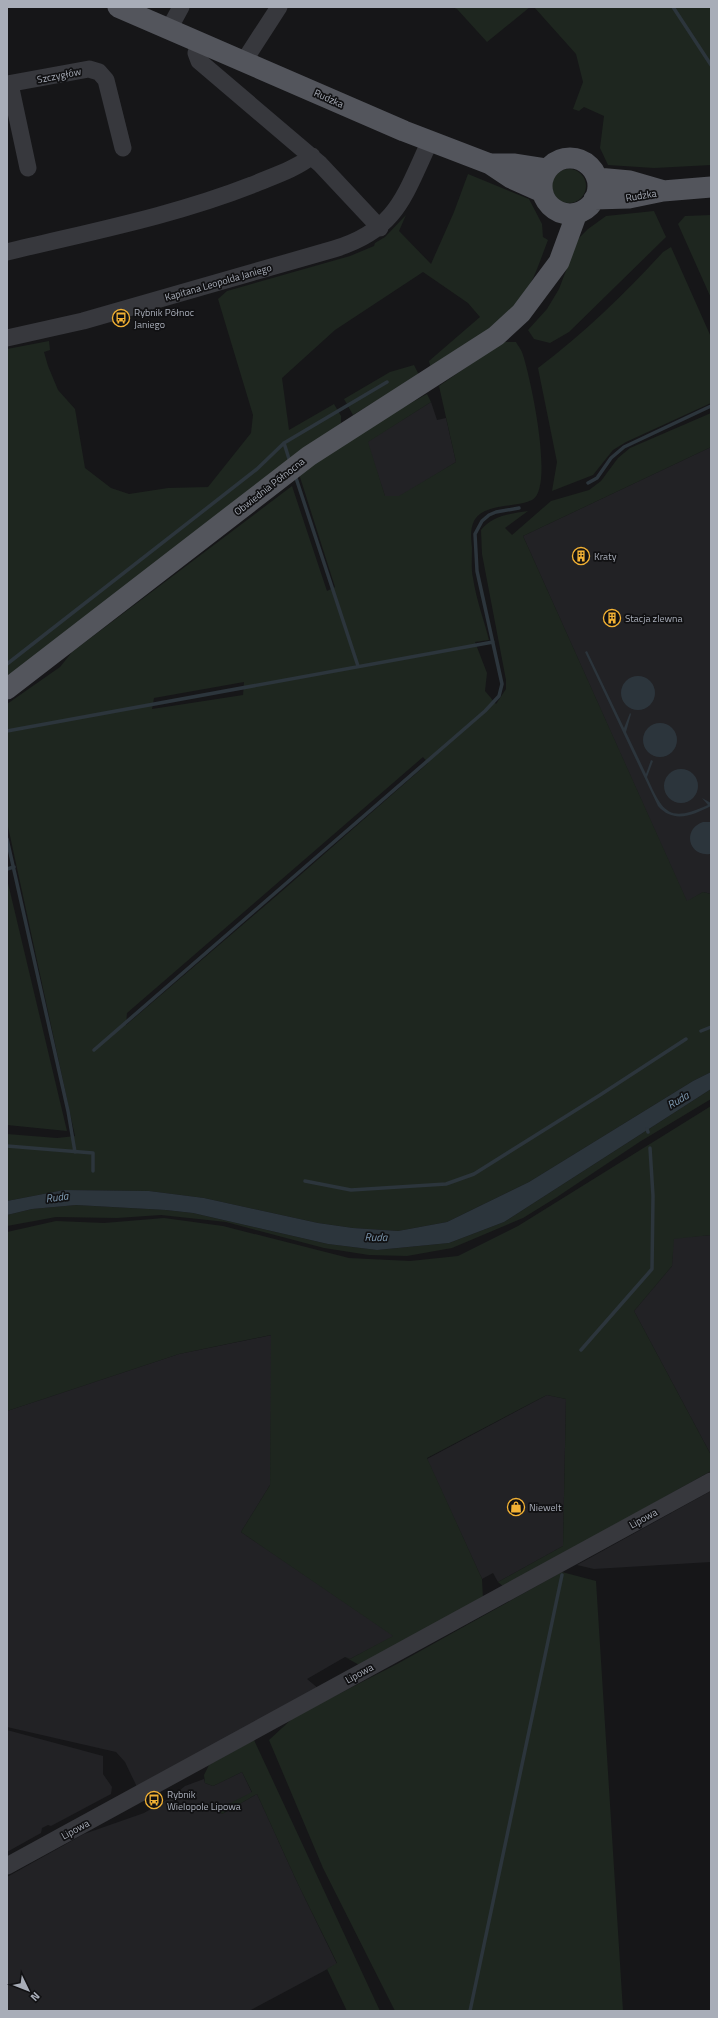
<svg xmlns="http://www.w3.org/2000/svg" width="718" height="2018" font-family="'Titillium Web',sans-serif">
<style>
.built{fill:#222225}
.green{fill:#1e261f;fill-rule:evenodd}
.water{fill:#2c353c}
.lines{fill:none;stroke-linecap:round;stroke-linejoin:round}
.stream{stroke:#2c353c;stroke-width:3.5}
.minor{stroke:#37383d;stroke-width:17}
.major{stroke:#53555c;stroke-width:21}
.labels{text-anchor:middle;stroke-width:3.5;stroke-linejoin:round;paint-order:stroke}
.street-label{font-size:10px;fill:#a8adb8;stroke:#111113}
.poi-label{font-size:10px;fill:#a8adb8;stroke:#111113;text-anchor:start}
.water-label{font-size:11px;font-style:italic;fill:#7f9bb3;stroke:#111113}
</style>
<rect width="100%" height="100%" fill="#161618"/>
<path class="built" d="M 431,402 L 437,420 L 446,418 L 456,462 L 399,497 L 385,496 L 367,442 Z
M 711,447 L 711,894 L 703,892 L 687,902 L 523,536 Z
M 711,1235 L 711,1455 L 634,1311 L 672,1266 L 673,1238 Z
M 272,1335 L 270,1485 L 241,1532 L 394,1636 L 350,1659 L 345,1657 L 307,1679 L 319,1689 L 137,1787 L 125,1762 L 116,1752 L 7,1727 L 7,1411 L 179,1354 Z
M 547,1395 L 566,1399 L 563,1546 L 498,1582 L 493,1573 L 482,1579 L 427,1459 Z
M 711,1491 L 711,1562 L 594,1569 L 577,1565 Z
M 7,1730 L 103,1756 L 103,1774 L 112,1787 L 111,1794 L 51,1826 L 48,1825 L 42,1828 L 41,1833 L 7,1852 Z
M 242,1772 L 252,1793 L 219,1809 L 222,1814 L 257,1794 L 298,1884 L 337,1964 L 249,2011 L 7,2011 L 7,1877 L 84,1834 L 144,1813 L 170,1798 L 185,1786 L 204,1779 L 205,1783 L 213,1786 Z"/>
<path class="green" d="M 452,7 L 530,7 L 487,42 L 457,9 Z
M 534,7 L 711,7 L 711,165 L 654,168 L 608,165 L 600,148 L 604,116 L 584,107 L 579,111 L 573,109 L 583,82 L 576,54 Z
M552 186a17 17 0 1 1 34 0a17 17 0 1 1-34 0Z
M 468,174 L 529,199 L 542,224 L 543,237 L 548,240 C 542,255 537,272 529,286 C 506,326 469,345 431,369 L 429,361 L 480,317 L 468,303 L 423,272 L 335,330 L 282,378 L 289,430 L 334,404 L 341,416 L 341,423 L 7,680 L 7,349 L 49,341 L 50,350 L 44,352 L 48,366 L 58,390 L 75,409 L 85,468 L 111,488 L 129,494 L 168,488 L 208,487 L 251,433 L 253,415 L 218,299 L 227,291 L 350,256 L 374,246 L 375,243 L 385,237 L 406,215 L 399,231 L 431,264 L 454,212 Z
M 654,211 L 666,237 L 569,332 L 550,343 L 534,339 L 528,330 L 547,309 L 559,289 L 578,239 L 588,229 L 606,216 Z
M 711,215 L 711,298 L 678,224 L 685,216 Z
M 671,247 L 711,337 L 711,403 L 626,442 L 613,450 L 593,475 L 552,491 L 557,462 L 538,368 C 584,333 625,294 663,252 Z
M 503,342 L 516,342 C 518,346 522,350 523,355 C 530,376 555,488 532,500 C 516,508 483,503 474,521 C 470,529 471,539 472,548 C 472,558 471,569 473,578 C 476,599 484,620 489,640 L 475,642 L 487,673 L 485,691 L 496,704 L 506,689 L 506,680 L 482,554 L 481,530 C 493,515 510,514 528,511 L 505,528 L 512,535 L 551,501 L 589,490 L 601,481 L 618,458 L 630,448 L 711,413 L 711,447 L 523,536 L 687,901 L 703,892 L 711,894 L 711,1072 L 693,1081 L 529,1182 L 447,1222 L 398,1231 L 353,1228 L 318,1223 L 204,1198 L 149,1191 L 64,1190 L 7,1201 L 7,1134 L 57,1138 L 75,1136 L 7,822 L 7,704 L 60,667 L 72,652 L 292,486 L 327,591 L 335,587 L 299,474 L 357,433 L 427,394 L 431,402 L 368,442 L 385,496 L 399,496 L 456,462 L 439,386 ZM 244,682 L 243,695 L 152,709 L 154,698 ZM 423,757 L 428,763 L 282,891 L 126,1025 L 127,1013 Z
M 414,365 L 419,375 L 353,415 L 344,399 L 390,372 Z
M 7,879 L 67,1131 L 7,1125 Z
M 711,1089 L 711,1099 L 641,1141 L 557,1197 L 523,1218 L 452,1248 L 407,1256 L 369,1255 L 324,1248 L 226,1222 L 161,1215 L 117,1218 L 56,1217 L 7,1226 L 7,1215 L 32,1209 L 76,1205 L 166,1210 L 193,1213 L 328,1244 L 377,1250 L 449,1243 L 504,1222 Z
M 711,1106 L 711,1235 L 674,1239 L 672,1266 L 634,1311 L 711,1455 L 711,1471 L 504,1587 L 498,1582 L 563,1546 L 566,1399 L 547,1395 L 541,1398 L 427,1458 L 482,1579 L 483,1599 L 361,1666 L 345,1657 L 350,1659 L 393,1636 L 241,1532 L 270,1485 L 271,1335 L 179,1354 L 7,1411 L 7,1232 L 56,1221 L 104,1223 L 164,1218 L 223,1226 L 349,1258 L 410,1261 L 458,1256 L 518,1226 Z
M 562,1572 L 596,1581 L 623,2011 L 395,2011 L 323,1868 L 269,1740 L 294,1717 L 397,1664 Z
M 254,1740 L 380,2011 L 347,2011 L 327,1969 L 337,1963 L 298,1884 L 257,1794 L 222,1814 L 219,1809 L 252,1792 L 242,1772 L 213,1786 L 205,1783 L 204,1775 L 209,1765 Z"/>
<path class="water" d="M 587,651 L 624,728 L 630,713 L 631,714 L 626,732 L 646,774 L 651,760 L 653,761 L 647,777 C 663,813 669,823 708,805 L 702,798 L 711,803 L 711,806 C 693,815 674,824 658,806 L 585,652 Z
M621 693a17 17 0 1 1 34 0a17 17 0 1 1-34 0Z
M643 740a17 17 0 1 1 34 0a17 17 0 1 1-34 0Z
M664 786a17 17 0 1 1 34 0a17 17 0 1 1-34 0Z
M 703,822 L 711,822 L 710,854 C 688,857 682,829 703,822 Z
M 711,1072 L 711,1089 L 504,1222 L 449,1243 L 377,1250 L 328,1244 L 193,1213 L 166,1210 L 76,1205 L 32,1209 L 7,1215 L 7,1201 L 64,1190 L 149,1191 L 204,1198 L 318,1223 L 353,1228 L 398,1231 L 447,1222 L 529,1182 L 693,1081 Z"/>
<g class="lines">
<path class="stream" d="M 673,7 L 711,65
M 284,443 L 290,462
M 295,475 L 358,666
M 588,483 L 597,478 L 611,458 L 624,447 L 711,406
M 7,664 L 257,469 L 284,443 L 387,382
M 7,731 L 493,642
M 7,839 L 68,1111 L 75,1152
M 7,869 L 14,867
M 701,1031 L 711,1027
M 94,1050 L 485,711 L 499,696 L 502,684 L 477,571 L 475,534 L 482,521 L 489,515 L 496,512 L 519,508
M 647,1129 L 648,1132
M 7,1146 L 93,1153 L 93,1171
M 305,1181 L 351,1190 L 446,1184 L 474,1174 L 600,1095 L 686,1039
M 581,1350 L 652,1269 L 653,1196 L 650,1148
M 470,2011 L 562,1575"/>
<path class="minor" d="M 169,29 L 181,7
M 200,42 L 196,53 L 199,61 L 320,164 L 380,228
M 244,61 L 279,7
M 7,84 L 89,69 L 99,72 L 106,80 L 123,148
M 10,84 L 28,168
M 7,252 C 89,232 173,216 252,185 C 273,176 294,170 312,156
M 7,338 L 83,321 L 334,249 C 397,230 404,196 430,141
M 7,1866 L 711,1481"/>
<path class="major" d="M 118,7 L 404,131 L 490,164 L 511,178 L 542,192
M542 186a28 28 0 1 1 56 0a28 28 0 1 1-56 0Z
M 492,164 L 515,164 L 547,169
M 597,178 L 630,181 L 661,190
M 594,199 L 629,198 L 663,191 L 711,187
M 7,689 L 309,456 L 496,336 L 521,313 L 559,262 L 577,213"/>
</g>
<defs>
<g id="bus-ring" transform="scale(0.9)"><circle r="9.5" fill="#111113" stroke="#f2b134" stroke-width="1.5"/><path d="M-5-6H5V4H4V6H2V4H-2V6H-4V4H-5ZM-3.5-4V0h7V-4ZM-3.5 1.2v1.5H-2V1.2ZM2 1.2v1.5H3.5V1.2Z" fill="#f2b134"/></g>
<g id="building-ring" transform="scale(0.9)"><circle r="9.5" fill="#111113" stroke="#f2b134" stroke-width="1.5"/><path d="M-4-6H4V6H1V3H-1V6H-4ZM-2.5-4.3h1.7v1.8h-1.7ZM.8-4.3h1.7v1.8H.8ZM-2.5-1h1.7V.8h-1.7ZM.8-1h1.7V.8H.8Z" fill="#f2b134"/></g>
<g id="shop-ring" transform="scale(0.9)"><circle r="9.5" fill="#111113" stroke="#f2b134" stroke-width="1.5"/><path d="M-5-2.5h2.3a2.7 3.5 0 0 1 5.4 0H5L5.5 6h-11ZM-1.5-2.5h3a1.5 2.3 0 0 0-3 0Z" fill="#f2b134"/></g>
</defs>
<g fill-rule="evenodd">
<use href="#bus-ring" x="121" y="318"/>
<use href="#building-ring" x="581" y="556"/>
<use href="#building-ring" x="612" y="618"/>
<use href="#shop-ring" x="516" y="1507"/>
<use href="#bus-ring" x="154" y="1800"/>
</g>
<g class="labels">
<g class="street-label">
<text transform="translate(59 75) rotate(-11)" y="4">Szczygłów</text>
<text transform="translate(329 98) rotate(24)" y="4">Rudzka</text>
<text transform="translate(641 195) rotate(-9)" y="4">Rudzka</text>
<text transform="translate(218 282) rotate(-16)" y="4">Kapitana Leopolda Janiego</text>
<text transform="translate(269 486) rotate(-38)" y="4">Obwiednia Północna</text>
<text transform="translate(643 1518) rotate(-29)" y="4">Lipowa</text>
<text transform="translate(359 1673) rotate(-29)" y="4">Lipowa</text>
<text transform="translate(75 1829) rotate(-29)" y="4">Lipowa</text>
</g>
<g class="poi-label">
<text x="134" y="316">Rybnik Północ<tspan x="134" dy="12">Janiego</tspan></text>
<text x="594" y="560">Kraty</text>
<text x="625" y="622">Stacja zlewna</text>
<text x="529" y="1511">Niewelt</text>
<text x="167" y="1798">Rybnik<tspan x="167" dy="12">Wielopole Lipowa</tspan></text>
</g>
<g class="water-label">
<text transform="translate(678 1100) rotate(-31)" y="4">Ruda</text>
<text transform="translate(57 1197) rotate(-8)" y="4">Ruda</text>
<text transform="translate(376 1237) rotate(1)" y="4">Ruda</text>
</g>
</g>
<rect width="718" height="2018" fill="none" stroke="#a8adb8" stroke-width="16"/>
<g transform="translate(28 1990) rotate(133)" stroke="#111113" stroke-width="3" paint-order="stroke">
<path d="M0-3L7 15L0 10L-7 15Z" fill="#a8adb8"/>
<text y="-6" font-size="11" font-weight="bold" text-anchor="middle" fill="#a8adb8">N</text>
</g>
</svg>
